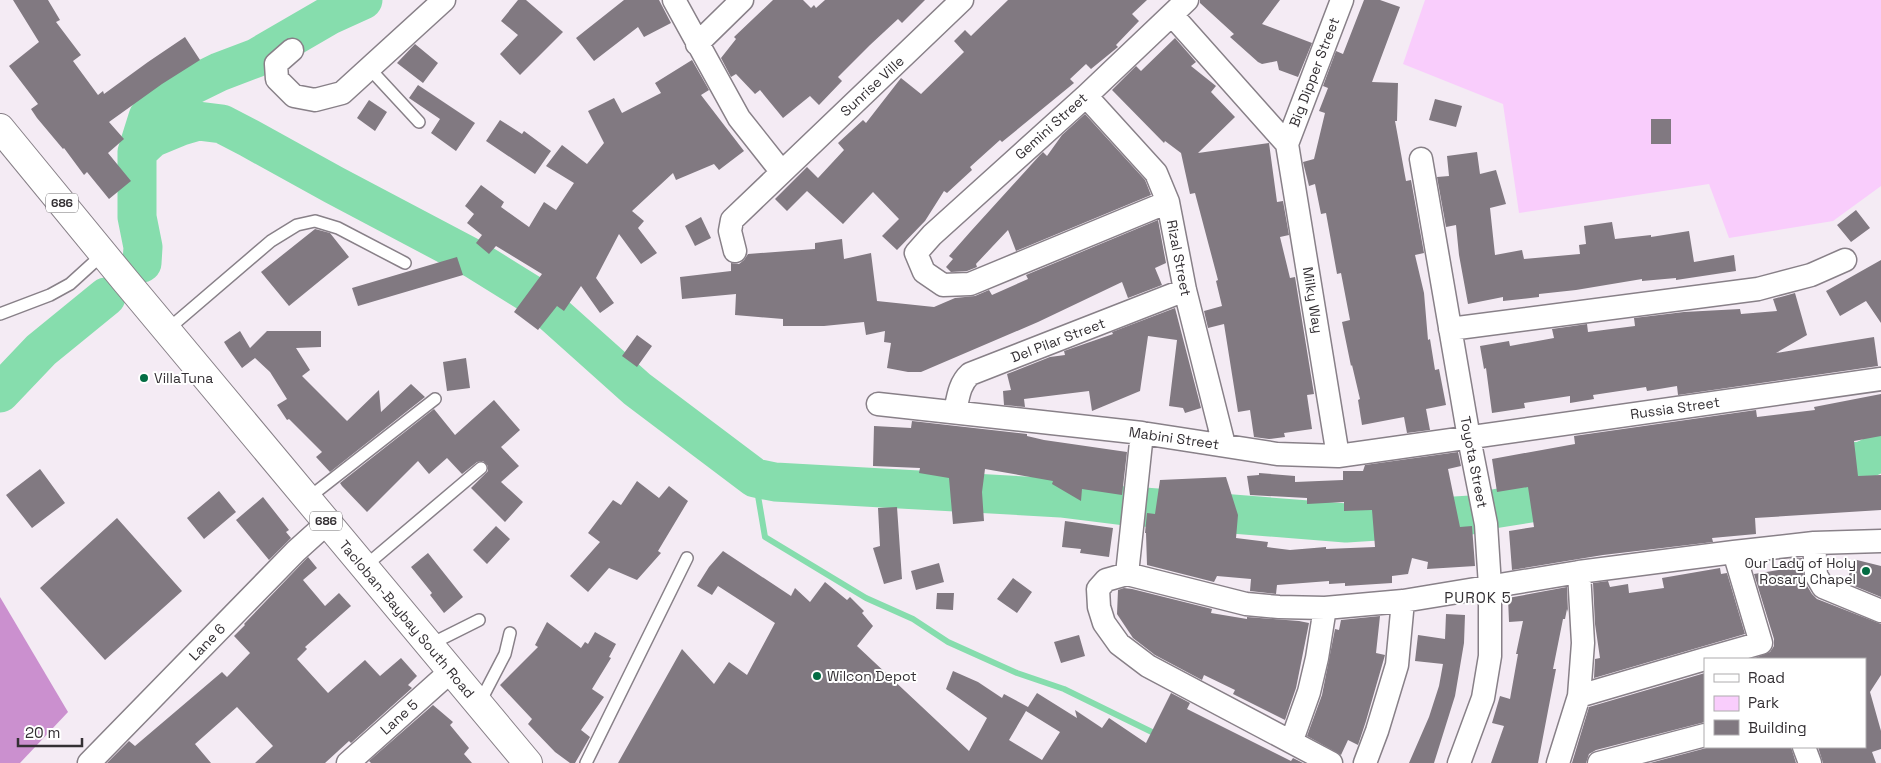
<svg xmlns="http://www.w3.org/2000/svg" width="1881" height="763" font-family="'Space Grotesk',sans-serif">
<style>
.green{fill:#f9cdfc}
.forest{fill:#cb90cf}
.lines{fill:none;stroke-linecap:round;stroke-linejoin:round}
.stream{stroke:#86ddad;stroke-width:6}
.river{stroke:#86ddad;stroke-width:39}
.building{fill:#817981;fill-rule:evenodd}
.service-casing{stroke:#888088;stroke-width:14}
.minor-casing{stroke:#888088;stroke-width:25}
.primary-casing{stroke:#888088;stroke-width:30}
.service{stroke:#fff;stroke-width:11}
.minor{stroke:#fff;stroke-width:22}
.primary{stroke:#fff;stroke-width:28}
.poi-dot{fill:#036c43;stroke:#fff;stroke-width:2}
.labels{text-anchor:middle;stroke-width:4;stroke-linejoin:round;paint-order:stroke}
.shield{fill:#fff;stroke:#716e71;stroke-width:1}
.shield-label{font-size:12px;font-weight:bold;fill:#343034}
.street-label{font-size:14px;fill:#343034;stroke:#fff}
.poi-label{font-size:14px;fill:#343034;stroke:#fff;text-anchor:start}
.neighbourhood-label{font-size:15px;letter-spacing:1px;fill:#343034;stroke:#fff}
</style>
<rect width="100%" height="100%" fill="#f4ebf4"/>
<path class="green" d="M 1425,0 L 1881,0 L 1881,186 L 1833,221 L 1729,238 L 1709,184 L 1519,213 L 1503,104 L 1403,64 Z"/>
<path class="forest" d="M 0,597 L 68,712 L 20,763 L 0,763 Z"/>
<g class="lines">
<path class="stream" d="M 755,478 L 765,537 L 866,598 L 913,619 L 948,642 L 1017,673 L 1064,689 L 1158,735"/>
<path class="river" d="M 137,152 L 152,138 L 181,126 L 198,121 L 222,124 L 249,138 L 334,185 L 474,259 L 532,295 L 637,389 L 755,478 L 775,482 L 1061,498 L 1125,506
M 142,263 L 143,247 L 137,217 L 137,152 L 148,117 L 166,98 L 219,72 L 256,58 L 330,15 L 363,0
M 0,393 L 41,350 L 106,297
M 1804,466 L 1862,461 L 1881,452
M 1144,507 L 1346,523 L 1471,515
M 1493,509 L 1582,495"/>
</g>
<path class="building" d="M 13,0 L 48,0 L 60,20 L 56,22 L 81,55 L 73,61 L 98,95 L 103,91 L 104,94 L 148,62 L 185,37 L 200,60 L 162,84 L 109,122 L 124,139 L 108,153 L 131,181 L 109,199 L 87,172 L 84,175 L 64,148 L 63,149 L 37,118 L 31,109 L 38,104 L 9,66 L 39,42 Z
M 518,0 L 526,0 L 563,32 L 520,75 L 500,54 L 518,35 L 501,21 Z
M 624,0 L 659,0 L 671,23 L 644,37 L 638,27 L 594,61 L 576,38 Z
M 773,0 L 803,0 L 811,8 L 814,5 L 816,8 L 825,0 L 925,0 L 902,23 L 898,19 L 870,45 L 838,77 L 842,81 L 819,105 L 810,96 L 783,118 L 760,90 L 755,94 L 736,74 L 731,77 L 721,58 L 736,39 L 734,37 Z
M 1008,0 L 1147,0 L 1132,14 L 1139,21 L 1116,45 L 1118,47 L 1091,69 L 1086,64 L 1070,79 L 1074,83 L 1002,142 L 1000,140 L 970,167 L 972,170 L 947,193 L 944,191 L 925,221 L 897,250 L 882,236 L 899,219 L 873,192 L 843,224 L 807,191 L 787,211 L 775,199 L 807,167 L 818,178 L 844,150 L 838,143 L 863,120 L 866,123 L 901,78 L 921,94 L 964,52 L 954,41 L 965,30 L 971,36 Z
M 1200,0 L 1280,0 L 1262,24 L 1312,43 L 1298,77 L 1279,70 L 1277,61 L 1262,64 L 1258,62 L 1230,37 L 1234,34 L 1200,3 Z
M 1364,0 L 1380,0 L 1400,7 L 1372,82 L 1398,83 L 1397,121 L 1395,121 L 1406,181 L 1411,180 L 1424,253 L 1415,255 L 1424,293 L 1428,340 L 1430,339 L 1435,370 L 1439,369 L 1446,405 L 1426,409 L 1430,430 L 1407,433 L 1404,417 L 1362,425 L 1358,400 L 1360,399 L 1352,365 L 1351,366 L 1342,322 L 1350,320 L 1341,273 L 1337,274 L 1326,213 L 1321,214 L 1315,184 L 1309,186 L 1303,162 L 1314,159 L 1325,113 L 1319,111 L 1328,88 L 1323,86 L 1336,51 L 1343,54 Z
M 1175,38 L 1196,62 L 1191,66 L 1216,86 L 1211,92 L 1235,117 L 1198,153 L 1269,143 L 1277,202 L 1283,201 L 1289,235 L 1280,237 L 1290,278 L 1295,277 L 1314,394 L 1307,395 L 1312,429 L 1284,433 L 1285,437 L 1269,439 L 1254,437 L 1250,410 L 1238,412 L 1224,324 L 1208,328 L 1204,311 L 1222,306 L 1216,281 L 1218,280 L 1195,193 L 1190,194 L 1181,153 L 1165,141 L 1164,143 L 1112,90 L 1136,66 L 1141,71 Z
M 415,44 L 438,63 L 423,83 L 397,63 Z
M 692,60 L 709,90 L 701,95 L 744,151 L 719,170 L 714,164 L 676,180 L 673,173 L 632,211 L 644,221 L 638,228 L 657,253 L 641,264 L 619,234 L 596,278 L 614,303 L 600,313 L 581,286 L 564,311 L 557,306 L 538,330 L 514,312 L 542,274 L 496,246 L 489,254 L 476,243 L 482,235 L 467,223 L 474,214 L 465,206 L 481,185 L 504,202 L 501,207 L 529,227 L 544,202 L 556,210 L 574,183 L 546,166 L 562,145 L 587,164 L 604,143 L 588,111 L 614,98 L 622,113 L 661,93 L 655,83 Z
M 418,85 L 475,123 L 456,151 L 431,133 L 440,119 L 409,98 Z
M 1435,99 L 1462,106 L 1456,127 L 1429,120 Z
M 369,100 L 387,112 L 375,131 L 357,118 Z
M 1085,114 L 1145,180 L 1151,195 L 1016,251 L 1008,230 L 976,264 L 977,267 L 967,271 L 951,272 L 946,267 L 953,259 L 949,256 L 971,231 L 1040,155 L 1043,152 L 1047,156 L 1062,135 Z
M 1651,119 L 1671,119 L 1671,144 L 1651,144 Z
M 500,120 L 522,134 L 524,131 L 551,151 L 535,174 L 486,141 Z
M 1477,152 L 1480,174 L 1496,170 L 1506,204 L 1490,208 L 1495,255 L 1522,250 L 1524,259 L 1580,254 L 1579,245 L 1586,244 L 1584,226 L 1612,222 L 1615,239 L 1651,235 L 1651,237 L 1689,231 L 1694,262 L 1734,255 L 1736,271 L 1676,280 L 1676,278 L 1642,281 L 1642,279 L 1576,290 L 1539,294 L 1539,297 L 1503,301 L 1503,297 L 1468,304 L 1459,255 L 1456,225 L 1446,227 L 1437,177 L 1449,176 L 1447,156 Z
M 1856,210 L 1870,228 L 1851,242 L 1837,225 Z
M 701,217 L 711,238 L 695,246 L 685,226 Z
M 1158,220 L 1166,263 L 1155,268 L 1162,285 L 1128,298 L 1122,282 L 1038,322 L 921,372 L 908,372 L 887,368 L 891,343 L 884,342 L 885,331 L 866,335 L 864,322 L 824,326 L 783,326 L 783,319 L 735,315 L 736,294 L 682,299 L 680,277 L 731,271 L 731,263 L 739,264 L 744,260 L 748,254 L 815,249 L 815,243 L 842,239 L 844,259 L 871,253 L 877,301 L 934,307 L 955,298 L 975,296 L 989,290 L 992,295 L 1028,279 L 1026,275 Z
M 315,229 L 330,233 L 349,257 L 289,306 L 261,272 Z
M 457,257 L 463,275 L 358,306 L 352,288 Z
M 1881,260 L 1881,323 L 1866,301 L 1840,316 L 1826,291 Z
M 1795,293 L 1807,335 L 1776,353 L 1874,337 L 1878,366 L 1678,395 L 1677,386 L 1647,391 L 1646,387 L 1593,395 L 1594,399 L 1570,403 L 1570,396 L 1524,403 L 1525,408 L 1492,413 L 1486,368 L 1484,369 L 1480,346 L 1509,341 L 1510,346 L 1554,338 L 1552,329 L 1587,324 L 1588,332 L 1635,326 L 1634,318 L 1684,312 L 1740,309 L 1741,314 L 1777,311 L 1773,299 Z
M 1175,308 L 1201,408 L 1185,413 L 1183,408 L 1169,406 L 1177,340 L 1148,336 L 1140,391 L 1092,411 L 1089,391 L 1024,399 L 1025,407 L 1004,405 L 1003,391 L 1011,390 L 1007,374 L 1050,357 L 1065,355 L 1064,351 L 1113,334 L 1112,332 Z
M 240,331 L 250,348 L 267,331 L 321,331 L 321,347 L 296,348 L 310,370 L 302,376 L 347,421 L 379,390 L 381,412 L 411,384 L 425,397 L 330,472 L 316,457 L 322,452 L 289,419 L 287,420 L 277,405 L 287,399 L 270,372 L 255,358 L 242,368 L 229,350 L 224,342 Z
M 637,335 L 652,346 L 637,367 L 622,356 Z
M 466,358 L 470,388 L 447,391 L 443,362 Z
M 1881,394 L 1881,436 L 1854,441 L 1858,476 L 1881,475 L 1881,510 L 1755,518 L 1756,534 L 1712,538 L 1713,542 L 1603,555 L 1512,570 L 1509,531 L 1534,527 L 1528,487 L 1497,492 L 1492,459 L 1575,444 L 1574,436 L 1756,410 L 1757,417 L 1815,410 L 1814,407 Z
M 494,400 L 520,430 L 501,447 L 519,466 L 501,482 L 523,502 L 505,522 L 471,488 L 488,471 L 488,466 L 483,461 L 477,462 L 462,474 L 447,458 L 429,474 L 418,461 L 367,512 L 342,486 L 340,483 L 434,409 L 455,435 Z
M 912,421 L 1027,434 L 1027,436 L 1044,440 L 1127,452 L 1122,495 L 1082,489 L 1081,501 L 1052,484 L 1053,481 L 985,469 L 982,492 L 984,521 L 953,524 L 949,478 L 919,473 L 920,468 L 873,466 L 874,426 L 911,428 Z
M 1458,452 L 1461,466 L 1448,469 L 1460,527 L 1472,526 L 1475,566 L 1427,569 L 1428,562 L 1412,558 L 1408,574 L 1392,576 L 1392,583 L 1345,586 L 1345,583 L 1329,584 L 1329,581 L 1277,585 L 1276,594 L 1250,591 L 1251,579 L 1217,576 L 1214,582 L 1147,565 L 1146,533 L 1145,533 L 1147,513 L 1155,514 L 1160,480 L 1226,477 L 1238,515 L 1236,538 L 1268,542 L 1267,547 L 1290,550 L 1326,547 L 1326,549 L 1375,547 L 1372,510 L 1344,511 L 1344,502 L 1307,504 L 1307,498 L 1250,495 L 1247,476 L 1259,475 L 1259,473 L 1295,476 L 1295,482 L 1343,480 L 1343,471 L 1363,471 L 1365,465 Z
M 40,469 L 65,503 L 32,528 L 6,495 Z
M 637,481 L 659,498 L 669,486 L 688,501 L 658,551 L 661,553 L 637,580 L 609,568 L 588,592 L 570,576 L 600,542 L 588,533 L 613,500 L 621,505 Z
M 219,491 L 236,512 L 204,539 L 187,518 Z
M 263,497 L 289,530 L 286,532 L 291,538 L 269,560 L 236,520 Z
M 897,507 L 902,579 L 884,584 L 873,548 L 880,546 L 878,508 Z
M 117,518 L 182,591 L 105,660 L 40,588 Z
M 1065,521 L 1113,528 L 1109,557 L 1080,553 L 1081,549 L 1062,547 Z
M 496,526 L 510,539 L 487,564 L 473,550 Z
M 723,551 L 791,596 L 795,588 L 810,602 L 825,582 L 847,600 L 850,597 L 864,611 L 862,613 L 873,626 L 857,646 L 969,751 L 987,718 L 946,689 L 953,671 L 978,682 L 1002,698 L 1004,694 L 1028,707 L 1037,693 L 1077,718 L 1075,710 L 1102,728 L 1109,718 L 1146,743 L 1171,693 L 1190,703 L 1187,709 L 1291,761 L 1293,758 L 1303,763 L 618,763 L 682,649 L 714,684 L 729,662 L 747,675 L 775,623 L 718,586 L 712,595 L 697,586 L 709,567 ZM 1026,711 L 1060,732 L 1042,760 L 1009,740 Z
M 428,553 L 463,597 L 444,613 L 430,595 L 432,593 L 411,567 Z
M 308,557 L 317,568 L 303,580 L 325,606 L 339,593 L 351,606 L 305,647 L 307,649 L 297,659 L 328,693 L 365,660 L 380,676 L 401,658 L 417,676 L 408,685 L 412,688 L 351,743 L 349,741 L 325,763 L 255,763 L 273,746 L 237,707 L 195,744 L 211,763 L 107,763 L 129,741 L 135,746 L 222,672 L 227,677 L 250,653 L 234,636 L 245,625 L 244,624 Z
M 1802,558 L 1804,581 L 1812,594 L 1817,599 L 1881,624 L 1881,675 L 1870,692 L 1881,731 L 1881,749 L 1872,752 L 1876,763 L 1823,763 L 1818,747 L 1865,747 L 1865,659 L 1752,659 L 1770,652 L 1774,646 L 1774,639 L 1754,574 L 1790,568 L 1789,559 Z
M 1853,559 L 1881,566 L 1881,597 L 1847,583 Z
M 939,563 L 944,582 L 916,590 L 911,571 Z
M 1720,568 L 1721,574 L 1727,573 L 1745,634 L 1594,678 L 1595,659 L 1600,658 L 1595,624 L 1593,583 L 1608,581 L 1610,587 L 1628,584 L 1629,593 L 1664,588 L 1662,578 Z
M 1013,578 L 1032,592 L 1017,613 L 997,599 Z
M 1567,587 L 1568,612 L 1567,609 L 1565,619 L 1563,619 L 1553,669 L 1556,669 L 1538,763 L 1491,763 L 1504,726 L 1492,723 L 1500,696 L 1510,699 L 1518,654 L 1516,654 L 1523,621 L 1509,622 L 1508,598 Z
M 1124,588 L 1132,589 L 1212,609 L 1211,613 L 1247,619 L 1247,617 L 1299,621 L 1309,623 L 1296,688 L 1285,720 L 1233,694 L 1235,690 L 1204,675 L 1202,680 L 1155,655 L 1133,638 L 1117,614 L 1118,590 Z
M 937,593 L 954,593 L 953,610 L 936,609 Z
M 1446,614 L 1465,615 L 1464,643 L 1455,696 L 1434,763 L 1409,763 L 1429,717 L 1439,686 L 1443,664 L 1415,661 L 1418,635 L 1445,639 Z
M 1380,616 L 1376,653 L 1385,655 L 1366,721 L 1358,745 L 1348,740 L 1341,755 L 1307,736 L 1322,695 L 1335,629 L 1339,630 L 1341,620 Z
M 547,622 L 581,648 L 585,642 L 588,644 L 595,632 L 616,644 L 609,657 L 611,658 L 592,689 L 604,697 L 581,730 L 590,737 L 575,763 L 570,763 L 555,752 L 528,724 L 532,719 L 500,685 L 538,647 L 535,645 Z
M 1079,635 L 1085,656 L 1061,663 L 1054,642 Z
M 1705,673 L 1705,722 L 1596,750 L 1589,754 L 1586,763 L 1572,763 L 1589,707 Z
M 433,705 L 453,722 L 450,725 L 469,748 L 464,754 L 472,763 L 371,763 L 369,761 Z
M 1710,747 L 1791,747 L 1796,763 L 1650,763 Z"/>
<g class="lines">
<g class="service-casing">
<path id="service" d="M 369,68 L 419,122
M 0,314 L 50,295 L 70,284 L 103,254
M 167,330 L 271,241 L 297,225 L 315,221 L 338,228 L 405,263
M 307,499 L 435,399
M 364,567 L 481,468
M 429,645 L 479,620
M 479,704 L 505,654 L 510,633
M 586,763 L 687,558"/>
</g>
<g class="minor-casing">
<path id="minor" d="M 674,0 L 739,118 L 781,171
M 1172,15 L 1287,144
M 697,44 L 742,0
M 292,50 L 276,64 L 277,79 L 294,96 L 315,100 L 342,93 L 444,0
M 1086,96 L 1156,173 L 1168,202 L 1185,290 L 1224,445
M 1287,144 L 1338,456
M 1287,144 L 1342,0
M 1421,159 L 1469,438 L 1486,524 L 1490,586 L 1490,656 L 1483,698 L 1459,763
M 1168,202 L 970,284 L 943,285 L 924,272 L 916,253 L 932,235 L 1086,96 L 1187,0
M 735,251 L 730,231 L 732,220 L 962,0
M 1450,329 L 1758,289 L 1811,275 L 1845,260
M 878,404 L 1142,433 L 1277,454 L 1338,456 L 1881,379
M 955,412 C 958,398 959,384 970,374 L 1185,290
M 1814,543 L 1816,575 L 1823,587 L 1881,611
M 1127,574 L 1142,433
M 1705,659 L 1761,643 L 1734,552
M 1579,696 L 1705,659
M 1292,740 L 1309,692 L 1317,658 L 1325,608
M 1804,747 L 1810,763
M 89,763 L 296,551 L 327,523
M 348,763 L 451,671
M 1331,763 L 1148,666 L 1119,644 L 1104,623 L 1099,607 L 1098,589 L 1106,580 L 1127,574 L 1246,604 L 1279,607 L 1325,608 L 1403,601 L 1579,572 L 1734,552 L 1814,543 L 1881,541
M 1365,763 L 1377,731 L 1397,665 L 1403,601
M 1558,763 L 1579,696 L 1583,643 L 1579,572
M 1599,763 L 1705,735"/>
</g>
<g class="primary-casing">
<path id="primary" d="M 0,128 L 124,279 L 528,763"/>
</g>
<use href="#service" class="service"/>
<use href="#minor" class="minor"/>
<use href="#primary" class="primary"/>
</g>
<g class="poi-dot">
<circle cx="144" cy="378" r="5"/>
<circle cx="1866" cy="571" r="5"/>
<circle cx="817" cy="676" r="5"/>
</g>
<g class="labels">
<g class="shield">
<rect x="46" y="193.5" width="32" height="19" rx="4"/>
<rect x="310" y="511.5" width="32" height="19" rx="4"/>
</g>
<g class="shield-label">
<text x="62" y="207">686</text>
<text x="326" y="525">686</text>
</g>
<g class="street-label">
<text transform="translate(1314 72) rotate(-69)" y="5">Big Dipper Street</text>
<text transform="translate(872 86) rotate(-43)" y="5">Sunrise Ville</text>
<text transform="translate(1051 126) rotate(-42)" y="5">Gemini Street</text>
<text transform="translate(1179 258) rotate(79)" y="5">Rizal Street</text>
<text transform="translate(1313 300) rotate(81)" y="5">Milky Way</text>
<text transform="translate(1058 340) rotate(-21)" y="5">Del Pilar Street</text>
<text transform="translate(1675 408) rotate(-8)" y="5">Russia Street</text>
<text transform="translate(1174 438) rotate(8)" y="5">Mabini Street</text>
<text transform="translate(1474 462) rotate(79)" y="5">Toyota Street</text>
<text transform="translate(407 619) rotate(50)" y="5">Tacloban-Baybay South Road</text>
<text transform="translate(207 642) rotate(-46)" y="5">Lane 6</text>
<text transform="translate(399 717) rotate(-42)" y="5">Lane 5</text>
</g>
<g class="poi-label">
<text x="154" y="383">VillaTuna</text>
<text x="1856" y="568" text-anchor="end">Our Lady of Holy<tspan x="1856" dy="16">Rosary Chapel</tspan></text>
<text x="827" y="681">Wilcon Depot</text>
</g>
<g class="neighbourhood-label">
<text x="1478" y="603">PUROK 5</text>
</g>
</g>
<rect x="1704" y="658" width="162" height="90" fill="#ffffff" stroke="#aeacae"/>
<rect x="1714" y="674" width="25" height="8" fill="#ffffff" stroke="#aeacae"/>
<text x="1748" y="683" font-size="15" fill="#343034">Road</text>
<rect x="1714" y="696" width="25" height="15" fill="#f9cdfc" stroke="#aeacae"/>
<text x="1748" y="708" font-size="15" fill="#343034">Park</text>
<rect x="1714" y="720" width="25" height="15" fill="#817981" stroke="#aeacae"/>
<text x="1748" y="733" font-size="15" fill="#343034">Building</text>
<path d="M18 738v8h64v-8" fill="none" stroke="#343034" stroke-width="2.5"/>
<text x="25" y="738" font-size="15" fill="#343034" stroke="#ffffff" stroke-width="4" paint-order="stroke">20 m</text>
</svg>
